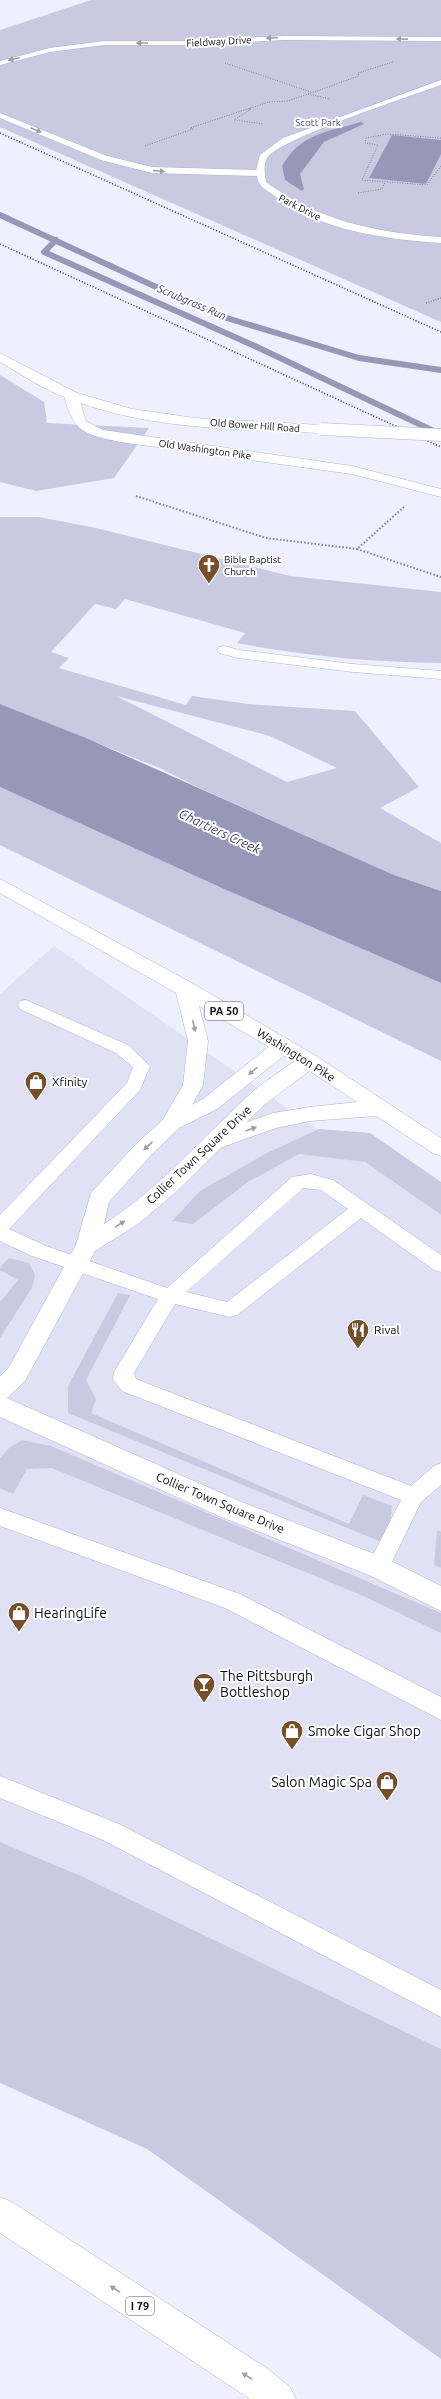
<svg xmlns="http://www.w3.org/2000/svg" width="441" height="2399" font-family="Ubuntu,sans-serif">
<style>
.built{fill:#e0e1f4}
.green{fill:#c9cae1;fill-rule:evenodd}
.water{fill:#9798b7}
.lines{fill:none;stroke-linecap:round;stroke-linejoin:round}
.stream{stroke:#9798b7;stroke-width:6}
.service-casing{stroke:#b2b3cc;stroke-width:1}
.minor-casing{stroke:#b2b3cc;stroke-width:1}
.tertiary-casing{stroke:#b2b3cc;stroke-width:1}
.primary-casing{stroke:#b2b3cc;stroke-width:1}
.motorway-casing{stroke:#b2b3cc;stroke-width:1}
.path-far2{stroke:#80808d;stroke-width:1;stroke-dasharray:1 1.5;stroke-linecap:butt}
.path-far1{stroke:#80808d;stroke-width:1.5;stroke-dasharray:1 1.5;stroke-linecap:butt}
.path{stroke:#80808d;stroke-width:2;stroke-dasharray:1.5 2;stroke-linecap:butt}
.service{fill:#fff;fill-rule:evenodd}
.minor{fill:#fff;fill-rule:evenodd}
.tertiary{fill:#fff;fill-rule:evenodd}
.primary{fill:#fff;fill-rule:evenodd}
.motorway{fill:#fff;fill-rule:evenodd}
.rail{stroke:#32323d;stroke-width:1.5;stroke-dasharray:1 2;stroke-linecap:butt}
.tertiary-bridge-casing{stroke:#b2b3cc;stroke-width:13;stroke-linecap:butt}
.tertiary-bridge{stroke:#fff;stroke-width:12}
.oneway{fill:#9f9fa2}
.labels{text-anchor:middle;stroke-width:4;stroke-linejoin:round;paint-order:stroke}
.far-street-label{font-size:10px;fill:#0e0e17;stroke:#fefefe}
.far-park-label{font-size:10px;fill:#4d4d7b;stroke:#fefefe}
.far-poi-label{font-size:10px;fill:#0e0e17;stroke:#fefefe;text-anchor:start}
.far-water-label{font-size:11px;font-style:italic;fill:#3f3e6b;stroke:#fefefe}
.shield{fill:#fefefe;stroke:#56565c;stroke-width:1}
.shield-label{font-size:11px;font-weight:bold;fill:#0e0e17}
.street-label{font-size:12px;fill:#0e0e17;stroke:#fefefe}
.poi-label{font-size:12px;fill:#0e0e17;stroke:#fefefe;text-anchor:start}
.water-label{font-size:13px;font-style:italic;fill:#3f3e6b;stroke:#fefefe}
.near-poi-label{font-size:14px;fill:#0e0e17;stroke:#fefefe;text-anchor:start}
</style>
<rect width="100%" height="100%" fill="#eeefff"/>
<path class="built" d="M 54,946 L 441,1215 L 441,2049 L 81,1876 L 0,1842 L 0,994 Z"/>
<path class="green" d="M 91,0 L 441,0 L 441,322 L 0,127 L 0,30 Z
M 0,375 L 44,402 L 47,423 L 149,428 L 114,478 L 36,491 L 0,482 Z
M 0,517 L 39,517 L 96,528 L 290,576 L 441,592 L 441,663 C 372,662 304,656 237,643 L 245,633 L 125,599 L 116,609 L 95,604 L 51,652 L 69,658 L 59,668 L 186,705 L 192,696 L 248,704 L 355,711 L 419,787 L 380,808 L 441,843 L 441,891 L 394,875 L 195,786 L 162,769 L 0,704 ZM 116,696 L 270,736 L 337,768 L 287,782 Z
M 0,787 L 224,889 L 441,983 L 441,1061 L 0,845 Z
M 319,1129 L 370,1133 L 441,1182 L 441,1215 L 365,1162 L 299,1154 L 248,1182 L 193,1224 L 172,1221 L 200,1191 L 267,1153 Z
M 9,1258 L 29,1263 L 35,1275 L 32,1288 L 0,1338 L 0,1302 L 18,1280 L 0,1270 L 0,1267 Z
M 118,1293 L 130,1295 L 86,1380 L 96,1399 L 91,1413 L 349,1524 L 363,1495 L 392,1506 L 390,1525 L 379,1541 L 68,1413 L 68,1386 Z
M 22,1440 L 51,1446 L 441,1613 L 441,1633 L 361,1595 L 52,1468 L 27,1469 L 13,1494 L 0,1488 L 0,1458 L 9,1448 Z
M 437,1530 L 441,1532 L 441,1568 L 434,1565 Z
M 0,1842 L 81,1876 L 441,2049 L 441,2359 L 147,2149 L 0,2083 Z"/>
<path class="water" d="M 361,122 L 364,124 L 324,142 L 300,174 L 304,189 L 302,191 L 285,180 L 282,166 C 301,133 327,132 361,122 Z
M 392,135 L 441,140 L 441,154 L 426,184 L 369,178 Z
M 0,704 L 86,738 L 394,875 L 441,891 L 441,983 L 224,889 L 0,787 Z"/>
<g class="lines">
<path class="stream" d="M 0,215 L 217,315 L 359,358 L 441,370
M 56,240 L 44,252 L 257,347 L 440,434"/>
<g class="service-casing">
<path id="service" d="M 284,36 L 441,37 L 441,41 L 284,40 L 183,45 L 104,45 L 50,52 L 0,65 L 0,61 L 50,48 L 104,41 L 183,41 Z
M 441,80 L 441,85 C 411,96 281,138 267,158 C 263,165 265,175 266,182 C 319,221 377,233 441,237 L 441,243 C 384,239 321,231 273,195 C 265,189 258,186 257,176 L 152,173 L 101,160 L 0,118 L 0,113 L 107,156 L 152,167 L 256,170 L 260,155 L 283,138 Z
M 224,646 L 239,650 L 353,664 L 441,671 L 441,679 L 353,672 L 238,658 L 219,653 L 217,650 L 219,647 Z
M 26,1000 L 128,1045 L 150,1066 L 140,1090 L 9,1229 L 46,1246 L 167,1288 L 292,1177 L 311,1174 L 333,1180 L 441,1255 L 441,1272 L 434,1270 L 361,1218 L 237,1315 L 230,1317 L 175,1304 L 134,1373 L 136,1379 L 411,1486 L 434,1466 L 441,1463 L 441,1485 L 421,1502 L 386,1574 L 378,1576 L 370,1574 L 367,1567 L 401,1500 L 122,1391 L 113,1379 L 114,1372 L 158,1299 L 32,1256 L 0,1241 L 0,1215 L 127,1083 L 133,1067 L 116,1053 L 20,1009 L 18,1005 L 20,1001 ZM 303,1188 L 321,1190 L 348,1209 L 227,1302 L 186,1292 Z
M 0,1508 L 240,1594 L 441,1697 L 441,1720 L 225,1608 L 0,1526 Z
M 0,1776 L 119,1824 L 441,1990 L 441,2017 L 103,1840 L 0,1798 Z"/>
</g>
<g class="minor-casing">
<path id="minor" d="M 71,391 L 78,395 L 86,421 L 103,430 L 352,466 L 441,489 L 441,497 L 352,474 L 120,442 C 85,434 73,433 64,395 Z
M 283,1039 L 290,1041 L 293,1046 L 290,1051 L 217,1109 L 179,1128 L 152,1154 L 109,1202 L 104,1224 C 158,1190 201,1140 248,1096 C 264,1081 284,1069 302,1056 L 309,1054 L 316,1056 L 319,1061 L 316,1066 L 264,1105 L 177,1191 L 138,1224 L 95,1251 L 25,1381 L 7,1398 L 237,1500 L 387,1559 L 441,1586 L 441,1611 L 369,1575 L 219,1516 L 0,1417 L 0,1376 L 9,1367 L 76,1245 L 91,1193 L 136,1144 L 165,1118 L 203,1099 L 276,1041 Z"/>
</g>
<g class="tertiary-casing">
<path id="tertiary" d="M 0,353 L 77,393 L 132,409 L 195,418 L 321,425 L 328,429 L 321,433 C 236,429 147,430 67,398 C 43,389 22,375 0,362 Z"/>
</g>
<g class="primary-casing">
<path id="primary" d="M 0,879 L 192,983 L 316,1056 L 441,1138 L 441,1156 L 433,1153 L 376,1116 L 310,1121 L 276,1128 L 214,1150 L 206,1147 L 203,1142 L 206,1137 L 273,1113 L 310,1107 L 357,1102 L 302,1066 L 199,1006 L 208,1041 L 203,1085 L 179,1128 L 172,1131 L 165,1128 L 161,1123 L 183,1085 L 188,1041 L 176,993 L 0,893 Z"/>
</g>
<g class="motorway-casing">
<path id="motorway" d="M 0,2197 L 12,2202 L 268,2369 L 290,2387 L 296,2399 L 250,2399 L 0,2233 Z"/>
</g>
<path class="path-far2" d="M 225,63 L 311,92
M 308,94 L 330,99
M 249,109 L 251,109 L 234,120 L 264,124
M 441,138 L 387,134 L 366,138 L 365,143 L 378,145 L 362,180 L 427,185 L 441,166
M 145,146 L 193,129 L 190,128 L 269,102 L 288,101 L 359,76 L 358,73 L 393,62
M 358,193 L 382,189 L 385,182"/>
<path class="path-far1" d="M 426,303 L 441,298"/>
<path class="path" d="M 136,496 L 266,538 L 357,549
M 404,507 L 357,549 L 441,577"/>
<use href="#service" class="service"/>
<use href="#minor" class="minor"/>
<use href="#tertiary" class="tertiary"/>
<use href="#primary" class="primary"/>
<use href="#motorway" class="motorway"/>
<path class="rail" d="M 0,133 L 441,332
M 0,244 L 441,447"/>
<g class="tertiary-bridge-casing">
<path id="tertiary-bridge" d="M 321,429 L 441,435"/>
</g>
<use href="#tertiary-bridge" class="tertiary-bridge"/>
</g>
<defs><path id="oneway-solid" d="M-6-.8H1V-3.2L6.5 0L1 3.2V.8H-6Z"/></defs>
<g class="oneway">
<use href="#oneway-solid" transform="translate(272 38) rotate(177)"/>
<use href="#oneway-solid" transform="translate(402 39) rotate(-179)"/>
<use href="#oneway-solid" transform="translate(142 43) rotate(180)"/>
<use href="#oneway-solid" transform="translate(14 59) rotate(165)"/>
<use href="#oneway-solid" transform="translate(36 130) rotate(22)"/>
<use href="#oneway-solid" transform="translate(159 171) rotate(4)"/>
<use href="#oneway-solid" transform="translate(194 1026) rotate(76)"/>
<use href="#oneway-solid" transform="translate(253 1071) rotate(141)"/>
<use href="#oneway-solid" transform="translate(251 1129) rotate(-20)"/>
<use href="#oneway-solid" transform="translate(148 1146) rotate(137)"/>
<use href="#oneway-solid" transform="translate(120 1224) rotate(-32)"/>
<use href="#oneway-solid" transform="translate(115 2289) rotate(-147)"/>
<use href="#oneway-solid" transform="translate(247 2376) rotate(-147)"/>
</g>
<defs>
<g id="church-pin" transform="scale(1.15)"><path d="M0 17L-7.5 6A9.5 9.5 0 1 1 7.5 6Z" fill="#744f2a" stroke="#fefefe"/><path d="M-1.2-6h2.4v3.5h3.3v2.4h-3.3V6h-2.4V-.1h-3.3v-2.4h3.3Z" fill="#fff"/></g>
<g id="shop-pin" transform="scale(1.15)"><path d="M0 17L-7.5 6A9.5 9.5 0 1 1 7.5 6Z" fill="#744f2a" stroke="#fefefe"/><path d="M-5-2.5h2.3a2.7 3.5 0 0 1 5.4 0H5L5.5 6h-11ZM-1.5-2.5h3a1.5 2.3 0 0 0-3 0Z" fill="#fff"/></g>
<g id="restaurant-pin" transform="scale(1.15)"><path d="M0 17L-7.5 6A9.5 9.5 0 1 1 7.5 6Z" fill="#744f2a" stroke="#fefefe"/><path d="M-5-6h1v4h1v-4h1v4h1v-4h1v5L-1.5 .5V6h-2V.5L-5-1ZM5-6V6H3V1.5H1.5Q1.5-4 5-6Z" fill="#fff"/></g>
<g id="bar-pin" transform="scale(1.15)"><path d="M0 17L-7.5 6A9.5 9.5 0 1 1 7.5 6Z" fill="#744f2a" stroke="#fefefe"/><path d="M-6-5H6L.8 .8V4.5H3.5V6h-7V4.5H-.8V.8Z" fill="#fff"/></g>
</defs>
<g fill-rule="evenodd">
<use href="#church-pin" x="209" y="565"/>
<use href="#shop-pin" x="36" y="1082"/>
<use href="#restaurant-pin" x="358" y="1330"/>
<use href="#shop-pin" x="19" y="1613"/>
<use href="#bar-pin" x="204" y="1684"/>
<use href="#shop-pin" x="292" y="1731"/>
<use href="#shop-pin" x="387" y="1782"/>
</g>
<g class="labels">
<g class="far-street-label">
<text transform="translate(219 41) rotate(-3)" y="4">Fieldway Drive</text>
<text transform="translate(300 207) rotate(27)" y="4">Park Drive</text>
<text transform="translate(255 425) rotate(4)" y="4">Old Bower Hill Road</text>
<text transform="translate(205 449) rotate(8)" y="4">Old Washington Pike</text>
</g>
<g class="far-park-label">
<text x="318" y="126">Scott Park</text>
</g>
<g class="far-poi-label">
<text x="224" y="563">Bible Baptist<tspan x="224" dy="12">Church</tspan></text>
</g>
<g class="far-water-label">
<text transform="translate(192 302) rotate(23)" y="4">Scrubgrass Run</text>
</g>
<g class="shield">
<rect x="205" y="1002" width="38" height="18" rx="3"/>
<rect x="126" y="2297" width="28" height="18" rx="3"/>
</g>
<g class="shield-label">
<text x="224" y="1015">PA 50</text>
<text x="140" y="2310">I 79</text>
</g>
<g class="street-label">
<text transform="translate(296 1055) rotate(32)" y="4">Washington Pike</text>
<text transform="translate(199 1155) rotate(-43)" y="4">Collier Town Square Drive</text>
<text transform="translate(220 1503) rotate(23)" y="4">Collier Town Square Drive</text>
</g>
<g class="poi-label">
<text x="52" y="1086">Xfinity</text>
<text x="374" y="1334">Rival</text>
</g>
<g class="water-label">
<text transform="translate(220 831) rotate(25)" y="5">Chartiers Creek</text>
</g>
<g class="near-poi-label">
<text x="34" y="1618">HearingLife</text>
<text x="220" y="1681">The Pittsburgh<tspan x="220" dy="16">Bottleshop</tspan></text>
<text x="308" y="1736">Smoke Cigar Shop</text>
<text x="372" y="1787" text-anchor="end">Salon Magic Spa</text>
</g>
</g>
</svg>
